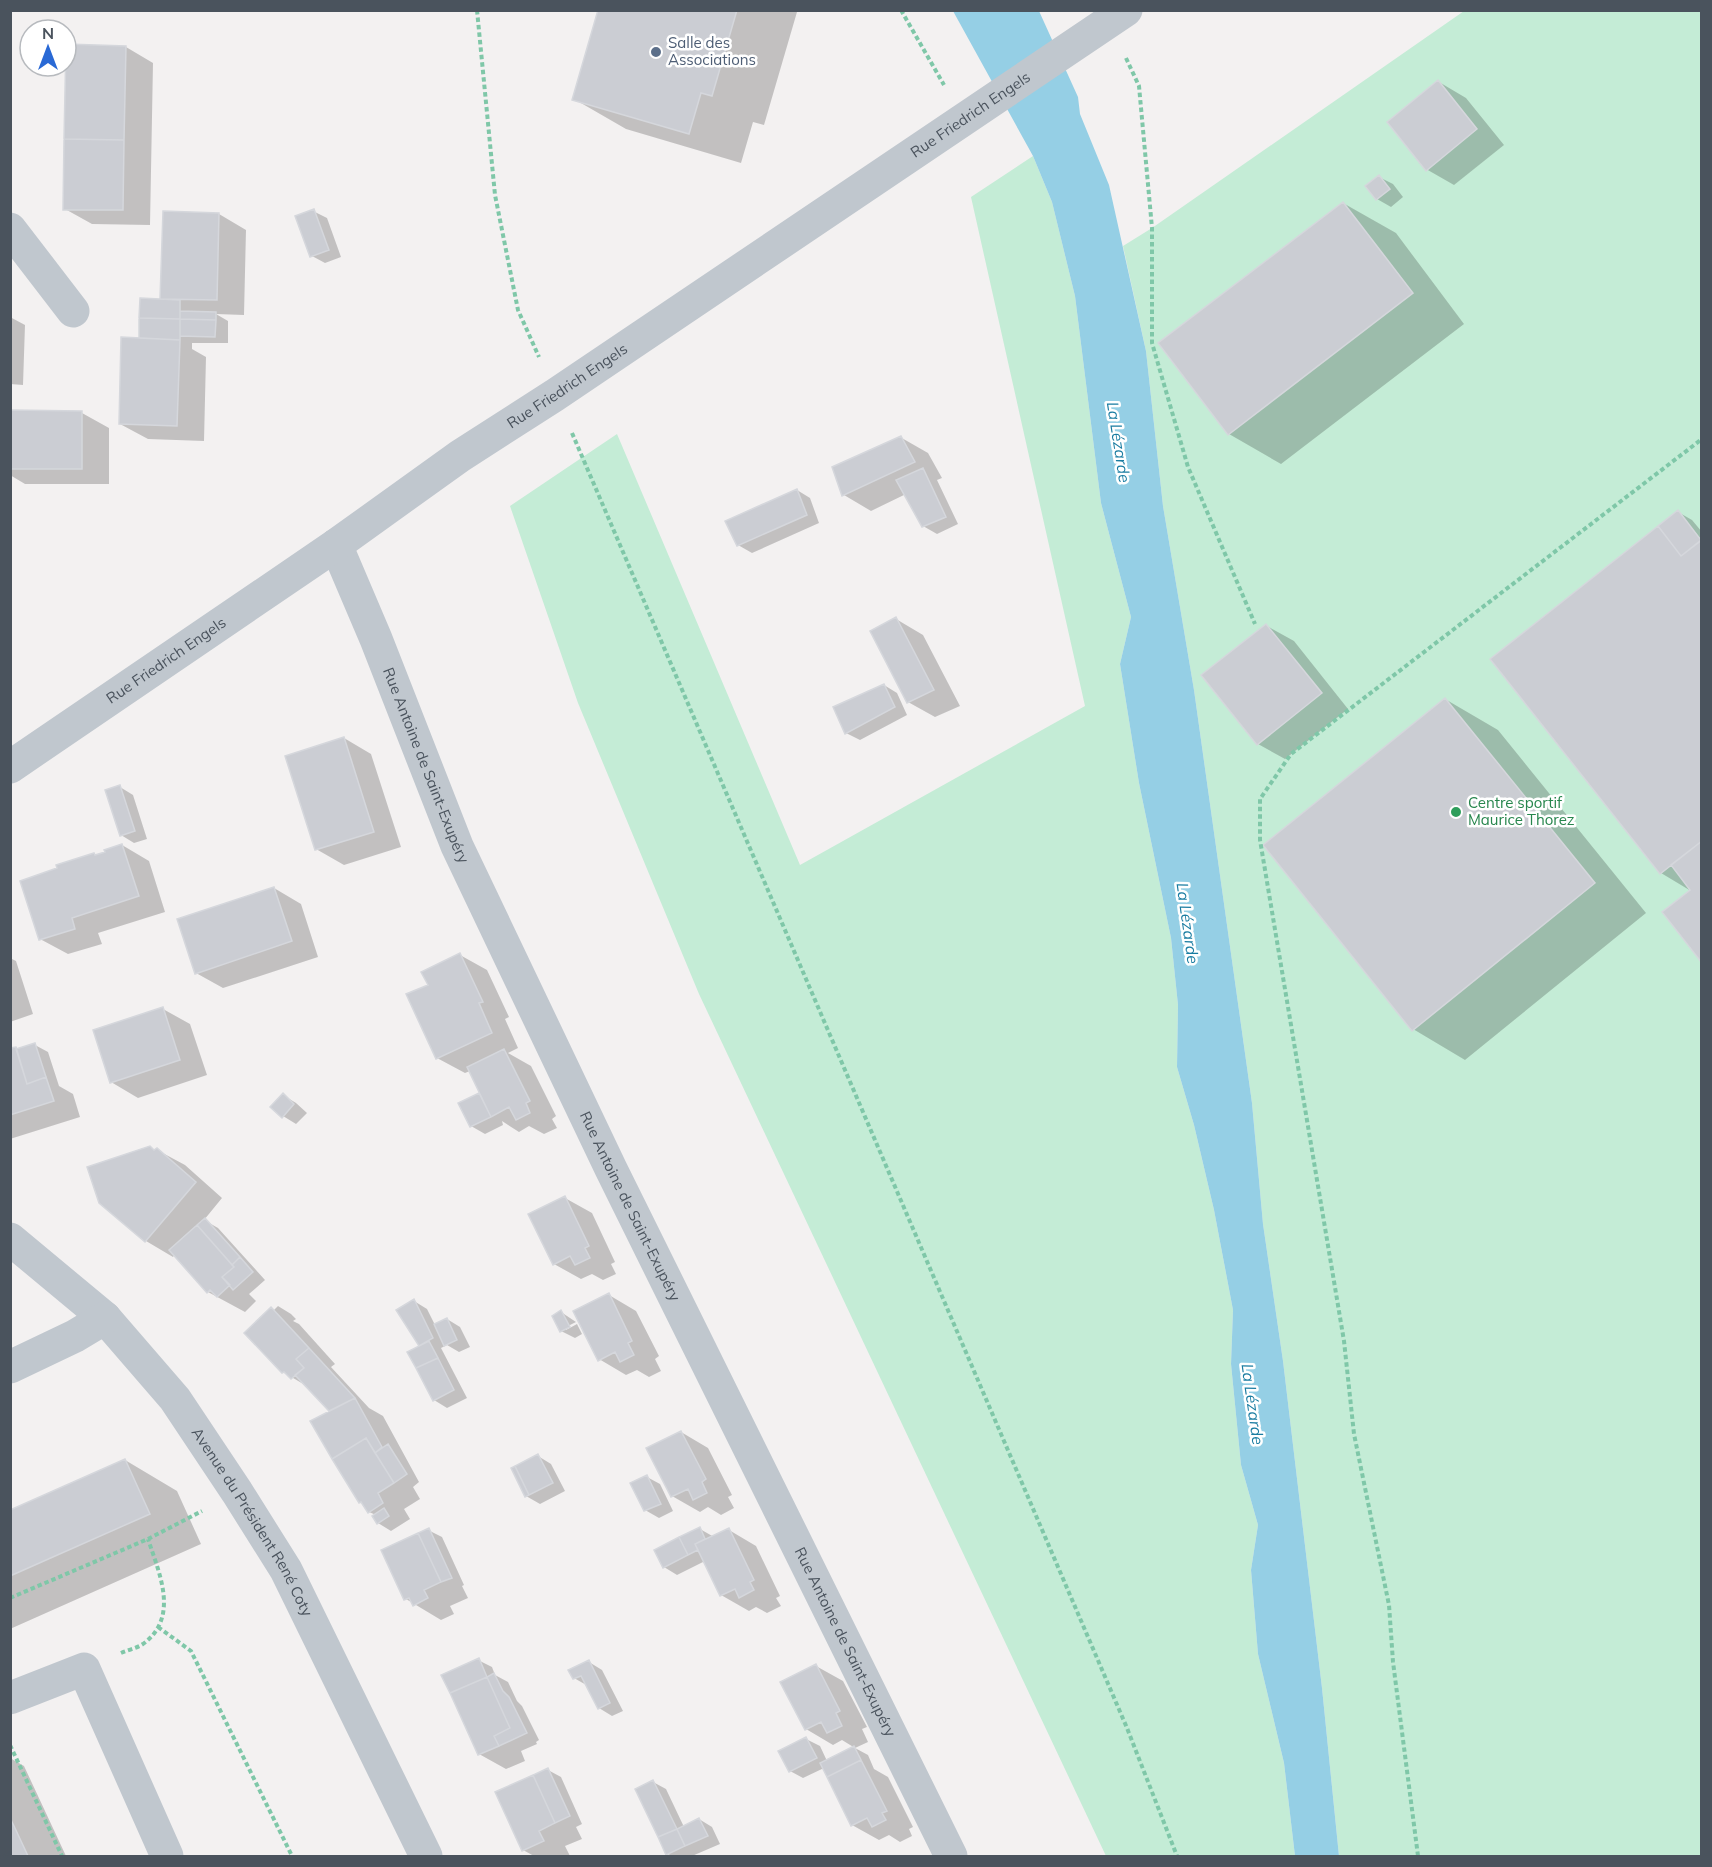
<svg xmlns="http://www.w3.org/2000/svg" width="1712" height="1867" font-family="Mulish,sans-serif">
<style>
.green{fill:#c4ecd6}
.water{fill:#95cfe5}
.shadow{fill:#0003}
.building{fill:#cbcdd3;stroke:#d5d7dc;stroke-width:1.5}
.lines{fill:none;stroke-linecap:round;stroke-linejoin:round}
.path{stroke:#7fc7a8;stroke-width:4;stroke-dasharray:4.5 3;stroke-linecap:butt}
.minor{stroke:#c0c7ce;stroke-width:33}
.service-dot{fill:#5c6f8a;stroke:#fff;stroke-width:2}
.leisure-dot{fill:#2e9e5b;stroke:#fff;stroke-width:2}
.labels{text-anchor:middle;stroke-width:5;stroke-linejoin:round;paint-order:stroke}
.service-label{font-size:15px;fill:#4e5e75;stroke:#fff;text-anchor:start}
.street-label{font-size:15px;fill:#4a535d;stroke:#fff}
.leisure-label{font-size:15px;fill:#27864d;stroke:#fff;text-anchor:start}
.water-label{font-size:16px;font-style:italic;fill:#197ca1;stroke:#fff}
</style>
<rect width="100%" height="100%" fill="#f3f1f1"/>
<path class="green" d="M 1464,11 L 1701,11 L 1701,1856 L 1339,1856 L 1322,1688 L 1283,1361 L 1263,1224 L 1252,1103 L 1194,690 L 1163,506 L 1146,351 L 1123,246 L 1152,228 Z
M 1033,156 L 1052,202 L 1075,296 L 1101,503 L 1131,617 L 1120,664 L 1139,783 L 1171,938 L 1178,1005 L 1177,1067 L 1194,1125 L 1214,1210 L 1233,1310 L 1231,1364 L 1241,1465 L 1258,1525 L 1251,1570 L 1258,1654 L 1284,1763 L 1295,1856 L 1106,1856 L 699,994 L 578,703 L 510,506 L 617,434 L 800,865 L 1085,706 L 971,197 Z"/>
<path class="water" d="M 953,11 L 1039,11 L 1078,97 L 1080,114 L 1109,185 L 1146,351 L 1163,506 L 1194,690 L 1252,1103 L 1263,1224 L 1283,1361 L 1322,1688 L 1339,1856 L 1295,1856 L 1284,1763 L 1258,1654 L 1251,1570 L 1258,1525 L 1241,1465 L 1231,1364 L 1233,1310 L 1214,1210 L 1194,1125 L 1177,1067 L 1178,1005 L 1171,938 L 1139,783 L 1120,664 L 1131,617 L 1101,503 L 1075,296 L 1052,202 L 1033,156 Z"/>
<path class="shadow" d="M 600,10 L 794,10 L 797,12 L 764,125 L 753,122 L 741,163 L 626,129 L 574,99 Z
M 126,47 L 153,63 L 150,225 L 92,224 L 65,209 Z
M 1439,82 L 1466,98 L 1504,145 L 1454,185 L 1426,169 Z
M 1379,177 L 1393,184 L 1403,197 L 1391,207 L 1377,199 L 1368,186 Z
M 1343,203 L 1396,233 L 1464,324 L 1281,464 L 1229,434 Z
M 313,211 L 327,218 L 341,257 L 325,263 L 312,256 Z
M 164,213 L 219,214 L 246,230 L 244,315 L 216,314 L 228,321 L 228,343 L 192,343 L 192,349 L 206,357 L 204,441 L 148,439 L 120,424 L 140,340 L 166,301 L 162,298 Z
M 10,317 L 25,325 L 23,385 L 10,384 Z
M 10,411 L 82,413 L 109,428 L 109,484 L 25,484 L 10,475 Z
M 900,437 L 928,453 L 942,478 L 937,480 L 958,524 L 937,534 L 923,526 L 906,494 L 871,511 L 844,495 Z
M 797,490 L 810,498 L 819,523 L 752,553 L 738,545 Z
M 1678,512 L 1692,520 L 1702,532 L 1702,961 L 1691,891 L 1661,873 Z
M 896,619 L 923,635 L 960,706 L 935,717 L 908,702 Z
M 1267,626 L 1294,641 L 1348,709 L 1285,759 L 1258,744 Z
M 884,685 L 897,693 L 907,715 L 860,740 L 846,733 Z
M 1445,699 L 1498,730 L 1646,913 L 1465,1060 L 1413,1029 Z
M 344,738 L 371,754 L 401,847 L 344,865 L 316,849 Z
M 120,787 L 133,795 L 147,839 L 134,843 L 121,835 Z
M 122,845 L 149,861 L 165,912 L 98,933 L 102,944 L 68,954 L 40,939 L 94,854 L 97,856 Z
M 274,888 L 301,904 L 318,957 L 223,988 L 196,973 Z
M 460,955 L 487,970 L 509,1017 L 505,1019 L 518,1048 L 508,1053 L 531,1066 L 556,1116 L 552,1119 L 557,1128 L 544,1134 L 529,1126 L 519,1132 L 502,1121 L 503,1125 L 485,1134 L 471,1126 L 460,1104 L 481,1093 L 470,1071 L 465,1073 L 437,1058 L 430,986 Z
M 10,958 L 16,961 L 33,1014 L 10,1022 Z
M 163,1009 L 190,1024 L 207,1075 L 138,1098 L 111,1082 Z
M 35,1045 L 48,1052 L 59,1086 L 73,1094 L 80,1117 L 10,1139 L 10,1050 L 18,1050 Z
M 283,1095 L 296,1103 L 307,1113 L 296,1124 L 283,1116 Z
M 157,1150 L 185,1165 L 222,1198 L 204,1220 L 218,1228 L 265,1280 L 249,1294 L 256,1301 L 245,1312 L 208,1292 L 175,1254 L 173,1257 L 146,1241 L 101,1202 Z
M 565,1198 L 592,1213 L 615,1262 L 611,1264 L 616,1274 L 603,1280 L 592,1274 L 581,1279 L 554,1264 Z
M 609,1295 L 636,1311 L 659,1356 L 655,1359 L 661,1371 L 649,1377 L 637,1370 L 626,1375 L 599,1359 Z
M 414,1301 L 427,1309 L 435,1325 L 447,1319 L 460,1327 L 470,1347 L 459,1352 L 447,1345 L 441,1348 L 467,1398 L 447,1408 L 434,1400 L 422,1346 L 398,1310 Z
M 278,1306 L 291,1314 L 296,1319 L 293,1321 L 299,1324 L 335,1364 L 331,1367 L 369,1408 L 383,1416 L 419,1482 L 413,1487 L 420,1499 L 404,1509 L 410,1519 L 391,1531 L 378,1523 L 376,1515 L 369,1512 L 365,1505 L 360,1502 L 332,1412 L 310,1388 L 283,1372 L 272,1309 L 274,1310 Z
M 561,1312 L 576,1322 L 566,1327 L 566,1330 L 577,1324 L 582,1334 L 575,1338 L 561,1331 Z
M 681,1432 L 708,1448 L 732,1495 L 728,1497 L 734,1508 L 721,1515 L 708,1507 L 700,1512 L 672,1496 Z
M 538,1456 L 551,1464 L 565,1491 L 540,1504 L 526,1496 Z
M 125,1460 L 177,1491 L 201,1544 L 10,1629 L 10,1511 Z
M 647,1477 L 660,1484 L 673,1511 L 659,1518 L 645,1510 Z
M 700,1529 L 714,1537 L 729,1530 L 756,1546 L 780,1596 L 776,1598 L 781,1606 L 767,1613 L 756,1607 L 749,1611 L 721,1595 L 705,1561 L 677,1575 L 664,1567 Z
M 428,1530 L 442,1537 L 464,1585 L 462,1586 L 468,1598 L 450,1606 L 454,1614 L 441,1620 L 406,1599 Z
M 478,1660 L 492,1667 L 495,1675 L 508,1682 L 517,1701 L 522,1706 L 539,1740 L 536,1742 L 537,1744 L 521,1751 L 525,1761 L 506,1769 L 479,1754 Z
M 589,1662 L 602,1670 L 623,1711 L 612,1716 L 599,1708 L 588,1686 L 574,1678 Z
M 816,1666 L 843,1681 L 867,1727 L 862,1729 L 868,1742 L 855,1748 L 868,1755 L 874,1769 L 888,1777 L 913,1827 L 909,1829 L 912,1836 L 900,1842 L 889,1835 L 879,1840 L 852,1825 L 824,1768 L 803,1778 L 790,1771 L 806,1739 L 820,1746 L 827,1761 L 855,1748 L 842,1740 L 833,1745 L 806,1729 Z
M 10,1758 L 24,1766 L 66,1856 L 10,1856 Z
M 548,1770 L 561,1777 L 582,1824 L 576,1827 L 582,1839 L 565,1846 L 570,1856 L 534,1856 L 523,1850 L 497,1793 Z
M 653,1782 L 666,1789 L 684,1827 L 699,1819 L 712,1827 L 720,1844 L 692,1856 L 672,1856 L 668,1854 Z"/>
<path class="building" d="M 598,10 L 737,10 L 712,96 L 701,93 L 689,134 L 572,100 Z
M 66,44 L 126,46 L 124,140 L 64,139 Z
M 1438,80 L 1477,129 L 1426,171 L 1387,122 Z
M 64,139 L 124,140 L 123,210 L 63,210 Z
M 1379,175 L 1390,189 L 1376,200 L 1365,186 Z
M 1343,202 L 1413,293 L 1228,435 L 1158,343 Z
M 314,209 L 329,250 L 310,257 L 295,216 Z
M 163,211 L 219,213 L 217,300 L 160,299 Z
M 140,298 L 180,300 L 180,319 L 139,318 Z
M 180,311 L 216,312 L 216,320 L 180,319 Z
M 139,318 L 180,319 L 180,340 L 139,338 Z
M 180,319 L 216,320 L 215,337 L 180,336 Z
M 121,337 L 180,340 L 177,426 L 119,424 Z
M 10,410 L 82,411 L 82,469 L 10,469 Z
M 901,436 L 915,462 L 842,496 L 832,467 Z
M 923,468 L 946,517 L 922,527 L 896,480 Z
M 797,489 L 807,515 L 737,546 L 725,521 Z
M 1678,510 L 1701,540 L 1681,556 L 1658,526 Z
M 1658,526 L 1681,556 L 1702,540 L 1702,841 L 1660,874 L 1490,659 Z
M 896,617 L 934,690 L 907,703 L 870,631 Z
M 1266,624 L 1322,693 L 1257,745 L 1201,675 Z
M 884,684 L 895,707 L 845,734 L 833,707 Z
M 1445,698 L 1595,883 L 1412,1031 L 1263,845 Z
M 344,737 L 374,832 L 315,850 L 285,756 Z
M 120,785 L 135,831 L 120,836 L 105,790 Z
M 1702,841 L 1702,963 L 1662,912 L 1690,890 L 1671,865 Z
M 122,844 L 139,896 L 72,918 L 75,929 L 39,940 L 20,881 L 57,868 L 56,865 L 94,853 L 95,855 L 105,852 L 104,850 Z
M 274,887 L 292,941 L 195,974 L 177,919 Z
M 460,953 L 483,1002 L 479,1003 L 492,1033 L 436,1059 L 406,994 L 428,985 L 421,972 Z
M 163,1007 L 180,1060 L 110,1083 L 93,1030 Z
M 35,1043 L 46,1077 L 27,1084 L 16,1049 Z
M 16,1047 L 27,1084 L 46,1077 L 54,1101 L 10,1115 L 10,1048 Z
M 504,1049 L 530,1101 L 526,1103 L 530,1113 L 516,1120 L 509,1107 L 491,1117 L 467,1067 Z
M 283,1093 L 294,1104 L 282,1118 L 270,1107 Z
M 479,1093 L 491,1117 L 470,1127 L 458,1103 Z
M 150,1146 L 154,1150 L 157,1148 L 196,1182 L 145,1242 L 99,1203 L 87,1167 Z
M 565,1196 L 589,1246 L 585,1248 L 590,1258 L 575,1265 L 570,1256 L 553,1265 L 528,1214 Z
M 205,1218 L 240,1257 L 232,1265 L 197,1225 Z
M 197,1225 L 234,1267 L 222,1277 L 230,1285 L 217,1297 L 210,1290 L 207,1293 L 169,1250 Z
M 240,1257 L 253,1272 L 233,1290 L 222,1277 L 234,1267 L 232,1265 Z
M 609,1293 L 632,1341 L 628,1343 L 634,1355 L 620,1362 L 615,1352 L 598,1361 L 573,1311 Z
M 414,1299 L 433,1338 L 419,1346 L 396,1310 Z
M 271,1307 L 309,1348 L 296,1359 L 304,1368 L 291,1379 L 284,1372 L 282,1373 L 244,1333 Z
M 561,1310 L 570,1327 L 560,1332 L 552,1316 Z
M 447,1318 L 457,1340 L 444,1346 L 434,1324 Z
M 429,1341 L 438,1358 L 416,1368 L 407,1352 Z
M 309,1348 L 355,1398 L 329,1411 L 295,1375 L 304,1368 L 296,1359 Z
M 438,1358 L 454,1390 L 433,1401 L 416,1368 Z
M 355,1398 L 382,1447 L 375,1453 L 366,1438 L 332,1459 L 310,1421 Z
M 681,1431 L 706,1479 L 702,1482 L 707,1493 L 693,1500 L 688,1489 L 671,1497 L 646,1448 Z
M 366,1438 L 394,1483 L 378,1493 L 383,1503 L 368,1513 L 361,1502 L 359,1503 L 332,1459 Z
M 388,1444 L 407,1474 L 394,1483 L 375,1453 Z
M 538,1454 L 553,1483 L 529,1495 L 515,1466 Z
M 125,1459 L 150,1514 L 10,1576 L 10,1510 Z
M 515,1466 L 529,1495 L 525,1497 L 511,1468 Z
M 647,1475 L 661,1504 L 644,1511 L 630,1483 Z
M 384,1508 L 389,1516 L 377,1524 L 372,1516 Z
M 700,1527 L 705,1539 L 695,1544 L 698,1550 L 688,1555 L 679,1537 Z
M 429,1528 L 452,1578 L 441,1582 L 418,1533 Z
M 729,1528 L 754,1580 L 750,1582 L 754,1590 L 739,1598 L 735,1589 L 720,1596 L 695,1544 Z
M 418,1533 L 441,1582 L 424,1590 L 428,1598 L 413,1606 L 409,1598 L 404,1600 L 381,1550 Z
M 679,1537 L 688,1555 L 663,1568 L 654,1550 Z
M 479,1658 L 487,1677 L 450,1693 L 441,1675 Z
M 589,1660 L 610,1703 L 598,1709 L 581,1676 L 573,1679 L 568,1670 Z
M 816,1664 L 840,1711 L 836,1713 L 842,1726 L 827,1733 L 821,1722 L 805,1730 L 780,1682 Z
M 494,1673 L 503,1691 L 509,1697 L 527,1733 L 499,1746 L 494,1736 L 510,1728 L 487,1677 Z
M 487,1677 L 510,1728 L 494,1736 L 499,1746 L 478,1755 L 450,1693 Z
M 806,1737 L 817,1758 L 789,1772 L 778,1751 Z
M 854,1746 L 861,1760 L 827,1777 L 820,1763 Z
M 861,1760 L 887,1811 L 882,1813 L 886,1820 L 872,1827 L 867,1818 L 851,1826 L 827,1777 Z
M 548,1768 L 570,1816 L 555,1823 L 533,1775 Z
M 533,1775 L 555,1823 L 539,1831 L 544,1841 L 522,1851 L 495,1792 Z
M 653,1780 L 677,1829 L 658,1837 L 635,1789 Z
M 10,1818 L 14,1826 L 28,1856 L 10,1856 Z
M 699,1818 L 708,1836 L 685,1846 L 677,1829 Z
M 677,1829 L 685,1846 L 666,1855 L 658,1837 Z"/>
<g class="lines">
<path class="path" d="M 477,10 L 495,195 L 518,310 L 539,357
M 901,10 L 944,85
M 1126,58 L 1139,86 L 1152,228 L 1152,343 L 1188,467 L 1255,624
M 572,433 L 1127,1728 L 1177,1856
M 10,1598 L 148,1539 L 202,1511
M 158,1627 L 191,1651 L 292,1856
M 121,1653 C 128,1650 137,1648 143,1644 C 180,1617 159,1573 148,1539
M 10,1745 L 62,1856
M 1418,1856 L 1393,1662 L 1389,1605 L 1354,1434 L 1344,1341 L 1260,840 L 1260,799 L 1291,754 L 1702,439"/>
<g class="minor">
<path d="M 10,229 L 73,311"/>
<path id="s1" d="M 336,545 L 376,639 L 457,846 L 611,1169 L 951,1856"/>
<path id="s2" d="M 10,767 L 336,545 L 460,456 L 555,395 L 1126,10"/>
<path id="s3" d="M 10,1239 L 105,1318 L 175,1399 L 237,1492 L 286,1570 L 426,1856"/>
<path d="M 10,1367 L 75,1336 L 105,1318"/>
<path d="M 10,1698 L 84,1669 L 167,1856"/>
</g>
</g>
<circle class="service-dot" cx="656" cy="52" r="6"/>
<circle class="leisure-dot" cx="1456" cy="812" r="6"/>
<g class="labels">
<g class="service-label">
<text x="668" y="48">Salle des<tspan x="668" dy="17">Associations</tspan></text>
</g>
<g class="street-label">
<text dy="5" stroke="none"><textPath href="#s2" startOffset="1161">Rue Friedrich Engels</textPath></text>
<text dy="5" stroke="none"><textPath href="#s2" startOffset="675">Rue Friedrich Engels</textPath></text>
<text dy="5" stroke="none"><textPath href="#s2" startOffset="189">Rue Friedrich Engels</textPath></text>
<text dy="5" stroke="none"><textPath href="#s1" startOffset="238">Rue Antoine de Saint-Exupéry</textPath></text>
<text dy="5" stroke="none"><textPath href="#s1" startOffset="724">Rue Antoine de Saint-Exupéry</textPath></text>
<text dy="5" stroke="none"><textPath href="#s3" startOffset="376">Avenue du Président René Coty</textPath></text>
<text dy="5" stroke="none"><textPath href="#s1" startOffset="1210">Rue Antoine de Saint-Exupéry</textPath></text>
</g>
<g class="leisure-label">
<text x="1468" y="808">Centre sportif<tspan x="1468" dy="17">Maurice Thorez</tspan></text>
</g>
<g class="water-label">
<text transform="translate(1119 442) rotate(81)" y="6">La Lézarde</text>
<text transform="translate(1188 923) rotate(82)" y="6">La Lézarde</text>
<text transform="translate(1253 1404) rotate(82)" y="6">La Lézarde</text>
</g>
</g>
<rect width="1712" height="1867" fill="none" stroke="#4a535d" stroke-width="24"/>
<g transform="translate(48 48)"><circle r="28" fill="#ffffff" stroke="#b7babe" stroke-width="1.5"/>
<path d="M0-4.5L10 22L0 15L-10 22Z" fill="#2969d5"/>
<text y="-9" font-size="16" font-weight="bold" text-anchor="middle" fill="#4a535d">N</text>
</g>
</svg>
